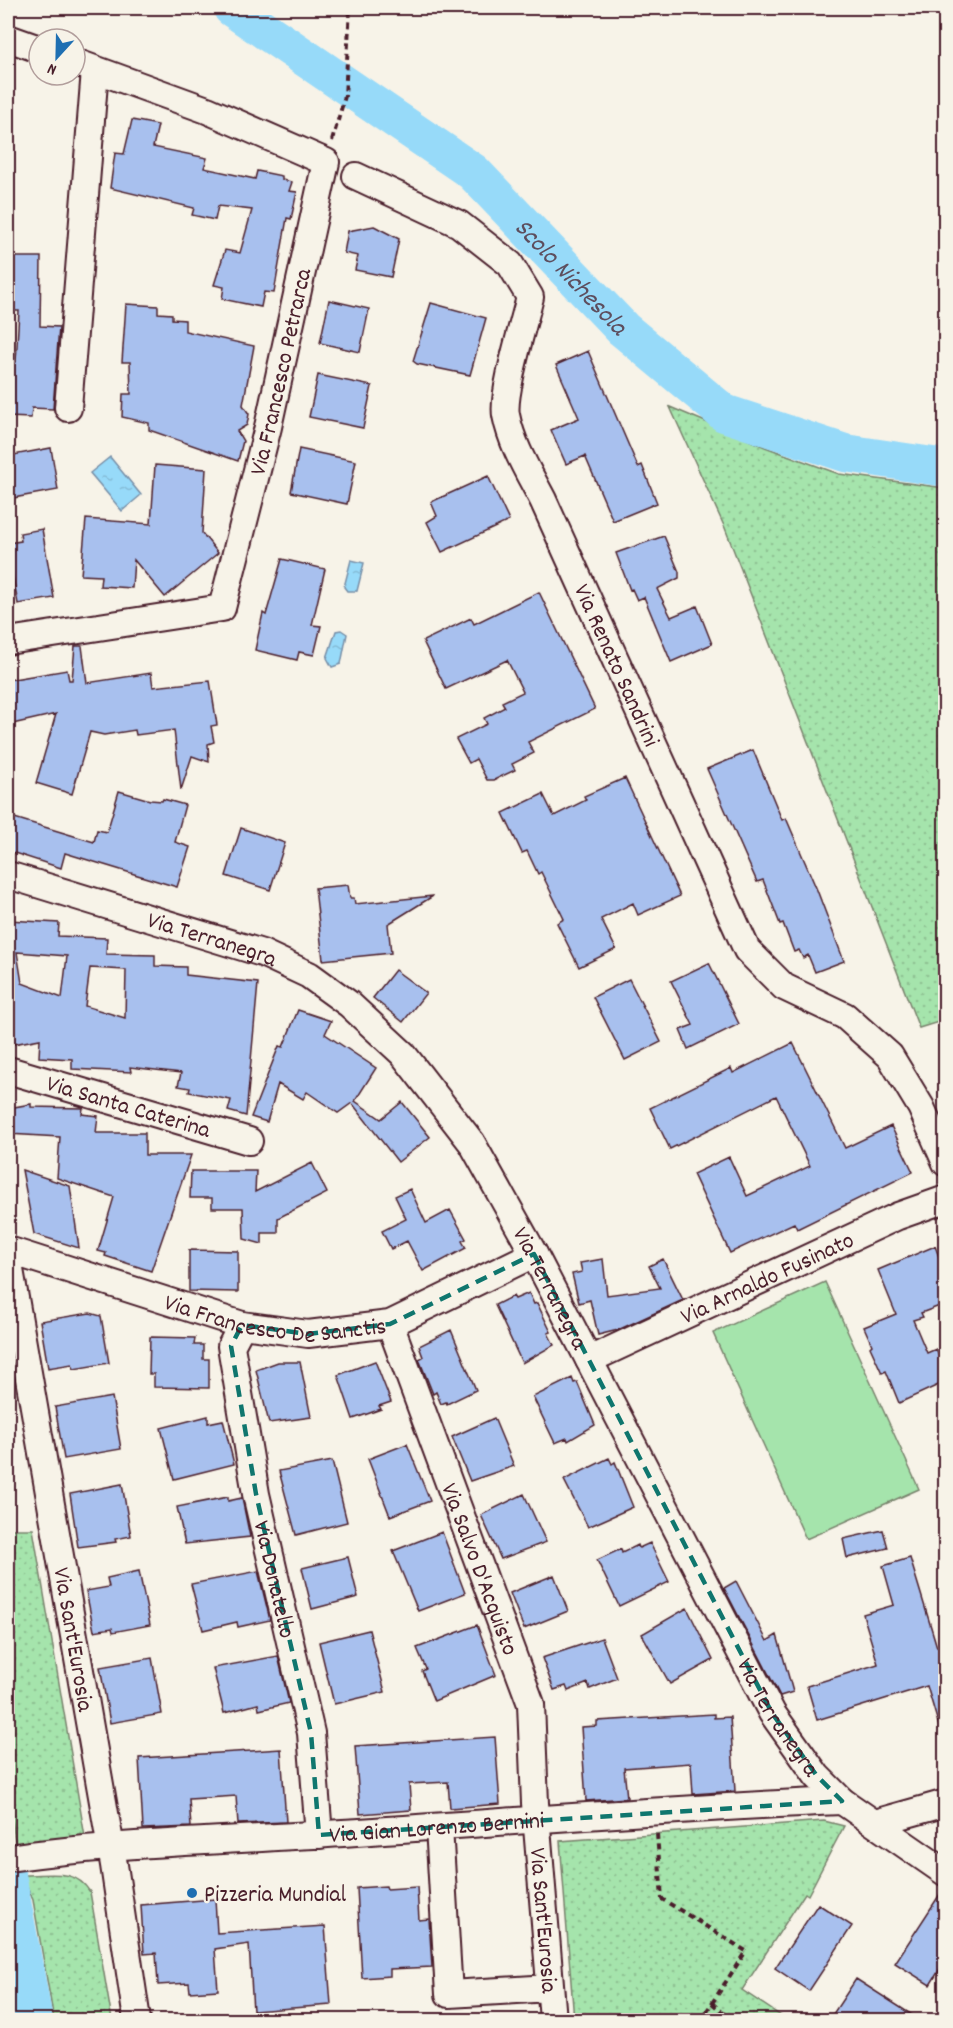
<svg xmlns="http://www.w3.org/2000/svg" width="953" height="2028" font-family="Dekko,sans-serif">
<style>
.park{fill:url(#park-dots);stroke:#78826c;stroke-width:1.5}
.garden{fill:#a5e4ac;stroke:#78826c;stroke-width:1.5}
.water{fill:url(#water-ripples);stroke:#788fa7;stroke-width:1.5}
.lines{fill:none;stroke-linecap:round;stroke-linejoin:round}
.river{stroke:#97daf9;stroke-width:38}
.building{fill:#a8c0ee;stroke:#4a1f2b;stroke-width:1.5;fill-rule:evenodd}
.minor-casing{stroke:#4a1f2b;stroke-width:30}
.path{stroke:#4a1f2b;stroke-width:4;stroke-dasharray:6 4.5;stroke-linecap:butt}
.minor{stroke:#f7f3e8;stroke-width:26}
.marked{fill:none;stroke:#0f766e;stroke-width:4.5;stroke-dasharray:12 8;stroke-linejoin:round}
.poi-dot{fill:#1f6fb2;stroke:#f7f3e8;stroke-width:2}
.labels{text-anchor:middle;stroke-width:4.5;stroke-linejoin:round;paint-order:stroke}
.street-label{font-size:24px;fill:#4a1f2b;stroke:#f7f3e8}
.poi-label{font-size:24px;fill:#4a1f2b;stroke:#f7f3e8;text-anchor:start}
.water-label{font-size:26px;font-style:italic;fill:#5d4e5e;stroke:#f7f3e8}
</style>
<defs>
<pattern id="park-dots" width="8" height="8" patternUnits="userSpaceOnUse" patternTransform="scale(1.5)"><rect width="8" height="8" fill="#a5e4ac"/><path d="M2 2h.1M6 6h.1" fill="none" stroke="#90c394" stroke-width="1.8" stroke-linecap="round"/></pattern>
<pattern id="water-ripples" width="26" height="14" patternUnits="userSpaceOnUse" patternTransform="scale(1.5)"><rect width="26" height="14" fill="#97daf9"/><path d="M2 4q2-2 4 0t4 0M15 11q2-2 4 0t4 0" fill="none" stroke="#84bbd6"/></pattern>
</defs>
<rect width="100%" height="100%" fill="#f7f3e8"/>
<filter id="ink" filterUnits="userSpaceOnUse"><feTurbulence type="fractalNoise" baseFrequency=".0167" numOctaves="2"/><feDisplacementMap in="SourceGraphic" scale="12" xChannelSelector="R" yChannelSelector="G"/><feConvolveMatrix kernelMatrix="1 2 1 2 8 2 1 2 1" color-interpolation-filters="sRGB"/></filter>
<g filter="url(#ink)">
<path class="park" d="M 670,407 L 765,447 L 839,474 L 945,488 L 945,1020 L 919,1028 L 725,528 Z
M 8,1529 L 33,1529 L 85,1837 L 18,1845 L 15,1841 L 8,1789 Z
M 824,1821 L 844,1826 L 808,1895 L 805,1893 L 742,1990 L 787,2020 L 574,2020 L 560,1841 Z
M 26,1875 C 51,1875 75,1868 90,1892 L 112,2020 L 54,2020 L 33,1900 L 24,1879 Z"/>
<path class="garden" d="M 825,1282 L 919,1489 L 806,1539 L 713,1333 Z"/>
<path class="water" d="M 110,457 L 141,495 L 122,511 L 90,473 Z
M 351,560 L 364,563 L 357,591 L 347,591 L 344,587 Z
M 341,630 L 347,634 L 341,664 L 332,667 L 327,658 L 336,631 Z"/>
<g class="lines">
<g class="river">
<path id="s1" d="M 232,8 L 473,172 L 623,329 L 724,413 L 845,453 L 946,468"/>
<path d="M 8,1880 L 34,2020"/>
</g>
</g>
<path class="building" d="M 132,120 L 158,125 L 153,147 L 207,158 L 204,168 L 255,179 L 257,171 L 282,176 L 282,180 L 292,182 L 289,191 L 297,192 L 291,219 L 287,218 L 274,293 L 264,292 L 261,307 L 222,299 L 224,287 L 214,285 L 225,250 L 240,253 L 252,210 L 218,206 L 215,220 L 192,215 L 194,208 L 110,188 L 115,153 L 124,154 Z
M 374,226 L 399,239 L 391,277 L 355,270 L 358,256 L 344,253 L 348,231 Z
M 8,257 L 41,257 L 40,326 L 59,327 L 53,409 L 32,408 L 31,418 L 8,417 L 8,361 L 16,362 L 19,311 L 8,311 Z
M 329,300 L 369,309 L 360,352 L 320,343 Z
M 431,303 L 486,318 L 470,375 L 417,364 L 413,361 Z
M 126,304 L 158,306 L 158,313 L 172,314 L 172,319 L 185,320 L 185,331 L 254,346 L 243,405 L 249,414 L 247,425 L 237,431 L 243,441 L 238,461 L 149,430 L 149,423 L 122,417 L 123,394 L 131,394 L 130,362 L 122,362 Z
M 588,351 L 638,467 L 642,465 L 657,503 L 613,521 L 585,456 L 566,464 L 551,430 L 579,418 L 556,365 Z
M 318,375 L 372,386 L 363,428 L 309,417 Z
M 51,448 L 58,490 L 13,498 L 8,456 Z
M 299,449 L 356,461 L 347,504 L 291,492 Z
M 155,465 L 206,469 L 202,533 L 218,553 L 165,597 L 134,560 L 132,588 L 100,586 L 101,576 L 81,575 L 86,519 L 151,524 Z
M 488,476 L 509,521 L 442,552 L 427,522 L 437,516 L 431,502 Z
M 42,529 L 54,598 L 18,604 L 12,571 L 8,572 L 8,543 L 21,541 L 20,533 Z
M 664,536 L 679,572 L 679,578 L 657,589 L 671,617 L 697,606 L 712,644 L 671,662 L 644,597 L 637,600 L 632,589 L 630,590 L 616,553 Z
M 282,559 L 325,569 L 312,625 L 321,626 L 314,655 L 299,652 L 297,660 L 255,650 L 263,613 L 266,615 Z
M 539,592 L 595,709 L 528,742 L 534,753 L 512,764 L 515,770 L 494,780 L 487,780 L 476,759 L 469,763 L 456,739 L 487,724 L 484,718 L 505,707 L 502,702 L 523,692 L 507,660 L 446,689 L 423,641 L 471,618 L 474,624 Z
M 75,646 L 82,646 L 87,683 L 151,673 L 153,687 L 210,681 L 217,725 L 211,726 L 214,742 L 208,744 L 209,762 L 192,756 L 181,790 L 174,730 L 136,735 L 135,730 L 104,735 L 90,732 L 72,794 L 36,783 L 56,714 L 8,725 L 8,680 L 67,670 L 69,680 L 72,680 Z
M 753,750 L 782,820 L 786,818 L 817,890 L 844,961 L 815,972 L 808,955 L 803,958 L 799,950 L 794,952 L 783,923 L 780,924 L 763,880 L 757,882 L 707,769 Z
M 625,778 L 680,896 L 638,915 L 633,903 L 601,919 L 616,949 L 579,967 L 557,923 L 564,919 L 541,872 L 538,874 L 527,851 L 522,853 L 503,813 L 543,794 L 554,816 L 586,800 L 584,796 Z
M 119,791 L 150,800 L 162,801 L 163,799 L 185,805 L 175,842 L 190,847 L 177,887 L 65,853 L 61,868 L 8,851 L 8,816 L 94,842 L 97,830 L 107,832 Z
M 241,828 L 285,843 L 270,890 L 226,876 Z
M 348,885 L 350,898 L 354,898 L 355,904 L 433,896 L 388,924 L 391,953 L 323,960 L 315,888 Z
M 8,920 L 59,923 L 58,936 L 107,938 L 106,954 L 155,955 L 155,966 L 186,967 L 186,975 L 258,983 L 246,1116 L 228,1111 L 231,1100 L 189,1092 L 190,1088 L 178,1086 L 181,1073 L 130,1067 L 131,1072 L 72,1069 L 72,1059 L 39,1057 L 40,1039 L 8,1045 ZM 17,952 L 67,956 L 62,998 L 22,983 ZM 90,968 L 126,970 L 125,1018 L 85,1006 Z
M 709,963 L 739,1024 L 688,1049 L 680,1030 L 693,1025 L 671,981 Z
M 395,970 L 426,993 L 403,1022 L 373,998 Z
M 629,979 L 661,1042 L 625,1060 L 593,997 Z
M 298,1010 L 331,1021 L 325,1034 L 376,1068 L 355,1101 L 381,1119 L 402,1102 L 430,1137 L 398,1162 L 352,1103 L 338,1113 L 307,1092 L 303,1099 L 278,1084 L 267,1122 L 251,1117 L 279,1046 L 283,1047 Z
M 793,1043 L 845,1148 L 891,1126 L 913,1172 L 797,1229 L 794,1223 L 730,1253 L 693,1174 L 729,1157 L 747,1196 L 810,1166 L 776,1096 L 670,1149 L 650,1108 L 731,1068 L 733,1073 Z
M 31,1104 L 31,1107 L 83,1108 L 82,1114 L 98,1116 L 96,1133 L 145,1133 L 145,1155 L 191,1155 L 151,1271 L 105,1256 L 106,1253 L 98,1251 L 114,1197 L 57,1178 L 60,1137 L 8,1134 L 9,1108 Z
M 312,1163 L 327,1193 L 278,1218 L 278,1233 L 262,1233 L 262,1244 L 244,1239 L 243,1208 L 212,1208 L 212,1198 L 190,1198 L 191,1171 L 256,1171 L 255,1192 Z
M 22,1170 L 70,1186 L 79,1248 L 34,1234 Z
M 410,1189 L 426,1223 L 450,1210 L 466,1239 L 462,1241 L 466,1248 L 423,1271 L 407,1241 L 391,1249 L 382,1231 L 406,1219 L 395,1196 Z
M 935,1246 L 945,1273 L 945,1304 L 921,1313 L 923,1317 L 913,1320 L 927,1353 L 936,1349 L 945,1371 L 945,1382 L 899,1403 L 886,1371 L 882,1373 L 870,1347 L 872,1345 L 864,1327 L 896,1314 L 878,1270 Z
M 189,1250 L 238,1251 L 238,1292 L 189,1291 Z
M 603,1259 L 607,1295 L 660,1288 L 649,1266 L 663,1259 L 683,1300 L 618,1330 L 598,1335 L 590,1300 L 579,1303 L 572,1274 L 582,1272 L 580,1263 Z
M 529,1293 L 534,1304 L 537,1303 L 551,1332 L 548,1333 L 554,1345 L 522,1363 L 495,1305 L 513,1296 L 515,1299 Z
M 90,1313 L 101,1316 L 109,1363 L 74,1369 L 72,1364 L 48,1368 L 40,1321 Z
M 451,1330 L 476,1390 L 447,1404 L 446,1402 L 441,1404 L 436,1392 L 433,1394 L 419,1359 L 423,1357 L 419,1346 Z
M 150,1337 L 195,1338 L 194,1345 L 203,1345 L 203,1359 L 209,1359 L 209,1388 L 154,1387 L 154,1374 L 149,1374 Z
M 375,1361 L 391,1402 L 379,1406 L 381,1409 L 353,1419 L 338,1375 Z
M 278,1362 L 300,1362 L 311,1417 L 269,1423 L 256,1370 Z
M 572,1378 L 574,1383 L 577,1382 L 595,1425 L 568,1441 L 567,1438 L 555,1443 L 533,1397 Z
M 112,1397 L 121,1449 L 64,1459 L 55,1407 Z
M 208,1416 L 208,1423 L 223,1420 L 234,1464 L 174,1479 L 161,1428 Z
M 494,1418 L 514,1466 L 470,1481 L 452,1437 Z
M 407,1444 L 430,1501 L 390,1516 L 368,1459 Z
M 609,1458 L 612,1464 L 615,1462 L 633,1507 L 588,1527 L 564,1480 Z
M 332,1461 L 347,1522 L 296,1535 L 279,1471 Z
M 122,1484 L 131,1536 L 115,1539 L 116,1542 L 78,1547 L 70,1494 Z
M 524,1494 L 546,1542 L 501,1559 L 481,1515 Z
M 228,1497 L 228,1501 L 242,1498 L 250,1537 L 185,1544 L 177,1507 Z
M 883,1530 L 888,1548 L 847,1558 L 843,1539 Z
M 442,1532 L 465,1593 L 418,1611 L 393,1551 Z
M 650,1543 L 669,1582 L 619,1606 L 597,1560 L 621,1549 L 622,1553 L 638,1545 L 639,1548 Z
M 348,1557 L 358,1597 L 312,1609 L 302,1568 Z
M 910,1558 L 937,1647 L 941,1646 L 945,1662 L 945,1732 L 941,1733 L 927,1686 L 817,1720 L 807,1686 L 878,1664 L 863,1614 L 894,1605 L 883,1566 Z
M 139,1571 L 150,1625 L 113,1632 L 112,1628 L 94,1631 L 86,1591 L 109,1587 L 107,1578 Z
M 258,1571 L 270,1620 L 238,1627 L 237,1622 L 203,1630 L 191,1584 Z
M 554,1575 L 568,1611 L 524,1629 L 510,1593 Z
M 736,1581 L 767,1641 L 777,1635 L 793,1692 L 780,1696 L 724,1588 Z
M 687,1608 L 713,1660 L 670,1684 L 642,1634 Z
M 477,1625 L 496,1675 L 434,1701 L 422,1671 L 426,1669 L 417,1648 Z
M 369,1630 L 385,1692 L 334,1704 L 319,1642 Z
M 602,1638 L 617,1678 L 590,1689 L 588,1683 L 568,1691 L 566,1686 L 554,1690 L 542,1658 Z
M 278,1656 L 289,1703 L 259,1710 L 258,1704 L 224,1713 L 213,1668 Z
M 152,1658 L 162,1714 L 110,1723 L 100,1667 Z
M 714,1714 L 714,1718 L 730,1717 L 735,1791 L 693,1794 L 691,1763 L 624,1768 L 627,1798 L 586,1801 L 581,1727 L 597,1726 L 597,1721 Z
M 495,1737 L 500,1804 L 450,1808 L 448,1782 L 409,1784 L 411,1810 L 360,1814 L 355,1746 Z
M 281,1749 L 286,1822 L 238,1824 L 236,1796 L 222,1797 L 189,1799 L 191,1827 L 143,1829 L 139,1758 Z
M 386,1886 L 387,1889 L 417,1887 L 419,1920 L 429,1919 L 432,1967 L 390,1969 L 390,1976 L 362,1978 L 357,1888 Z
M 944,1888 L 945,1961 L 930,1985 L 895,1963 Z
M 215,1899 L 217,1933 L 325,1926 L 331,2005 L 253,2011 L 249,1944 L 215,1949 L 218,1990 L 190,1992 L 189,1983 L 158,1985 L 156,1953 L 144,1954 L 141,1905 Z
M 818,1904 L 852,1926 L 809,1991 L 775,1968 Z
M 856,1979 L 920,2020 L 829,2020 Z"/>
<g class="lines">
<g class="minor-casing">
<g id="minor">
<path d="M 8,38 L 39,49"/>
<path id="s2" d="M 356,176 L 459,224 L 510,264 L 530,297 C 524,323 502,393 506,415 C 512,446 529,473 543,500 L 747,950 L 784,987 L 845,1016 L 890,1056 L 921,1107 L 946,1163"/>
<path d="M 68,408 L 95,70"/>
<path id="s3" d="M 8,641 L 222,608 L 268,427 L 326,162 L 207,110 L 75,62"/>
<path id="s4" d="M 8,875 L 262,953 L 309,975 L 349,1004 L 403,1054 L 472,1143 L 534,1254 L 772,1713 L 817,1776 L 842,1801 L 946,1873"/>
<path id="s5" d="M 8,1070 L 249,1141"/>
<path id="s6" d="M 8,1250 L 242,1325 L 308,1334 L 390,1324 L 534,1254"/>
<path id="s7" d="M 8,1258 L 114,1865 L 137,2020"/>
<path id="s8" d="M 390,1324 L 531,1704 L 535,1803 L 553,2020"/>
<path id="s9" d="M 242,1325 L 231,1346 L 256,1494 L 311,1733 L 319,1835"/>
<path id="s10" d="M 589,1360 L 898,1216 L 946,1199"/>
<path d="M 875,1823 L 946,1803"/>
<path d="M 439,1827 L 449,1994 L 550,1988"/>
<path id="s11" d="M 8,1858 C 119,1842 231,1841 343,1833 C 509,1822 675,1808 842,1801"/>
</g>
</g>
<path class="path" d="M 332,141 L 345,96 L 350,8
M 657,1834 L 662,1899 L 746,1951 L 701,2020
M 712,2003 L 731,2020"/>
<use href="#minor" class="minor"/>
</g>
</g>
<path class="marked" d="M 534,1254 L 772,1713 L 817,1776 L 842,1801 L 319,1835 L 311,1733 L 256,1494 L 231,1346 L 242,1325 L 308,1334 L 390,1324 Z"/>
<circle class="poi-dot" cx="192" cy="1893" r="6"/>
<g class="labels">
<g class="street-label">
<text dy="8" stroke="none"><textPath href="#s3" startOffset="460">Via Francesco Petrarca</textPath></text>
<text dy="8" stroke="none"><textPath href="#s2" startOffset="612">Via Renato Sandrini</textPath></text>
<text dy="8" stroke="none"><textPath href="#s4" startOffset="214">Via Terranegra</textPath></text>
<text dy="8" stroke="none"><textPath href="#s5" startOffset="126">Via Santa Caterina</textPath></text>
<text dy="8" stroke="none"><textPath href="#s10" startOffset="196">Via Arnaldo Fusinato</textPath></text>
<text dy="8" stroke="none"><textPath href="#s4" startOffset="718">Via Terranegra</textPath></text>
<text dy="8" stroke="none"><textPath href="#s6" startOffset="278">Via Francesco De Sanctis</textPath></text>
<text dy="8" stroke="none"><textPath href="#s8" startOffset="261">Via Salvo D'Acquisto</textPath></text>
<text dy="8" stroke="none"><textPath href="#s9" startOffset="261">Via Donatello</textPath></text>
<text dy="8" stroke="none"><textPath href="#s7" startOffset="387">Via Sant'Eurosia</textPath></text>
<text dy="8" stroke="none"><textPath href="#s4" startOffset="1204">Via Terranegra</textPath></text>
<text dy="8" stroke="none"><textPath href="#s11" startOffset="430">Via Gian Lorenzo Bernini</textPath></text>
<text dy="8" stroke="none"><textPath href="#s8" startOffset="622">Via Sant'Eurosia</textPath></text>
</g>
<g class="poi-label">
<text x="204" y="1901">Pizzeria Mundial</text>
</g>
<g class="water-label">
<text dy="9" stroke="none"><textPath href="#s1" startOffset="435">Scolo Nichesola</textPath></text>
</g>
</g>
<rect width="953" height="2028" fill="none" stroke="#f7f3e8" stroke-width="30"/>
<rect x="15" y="15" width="923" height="1998" fill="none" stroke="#4a1f2b" stroke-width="2" filter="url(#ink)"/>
<g transform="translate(57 57) rotate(202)"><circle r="28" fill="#f7f3e8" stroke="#b29e9c" stroke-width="1.5"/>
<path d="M0-4.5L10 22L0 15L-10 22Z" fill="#1f6fb2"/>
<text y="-9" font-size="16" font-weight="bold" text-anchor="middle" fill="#4a1f2b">N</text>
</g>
</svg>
